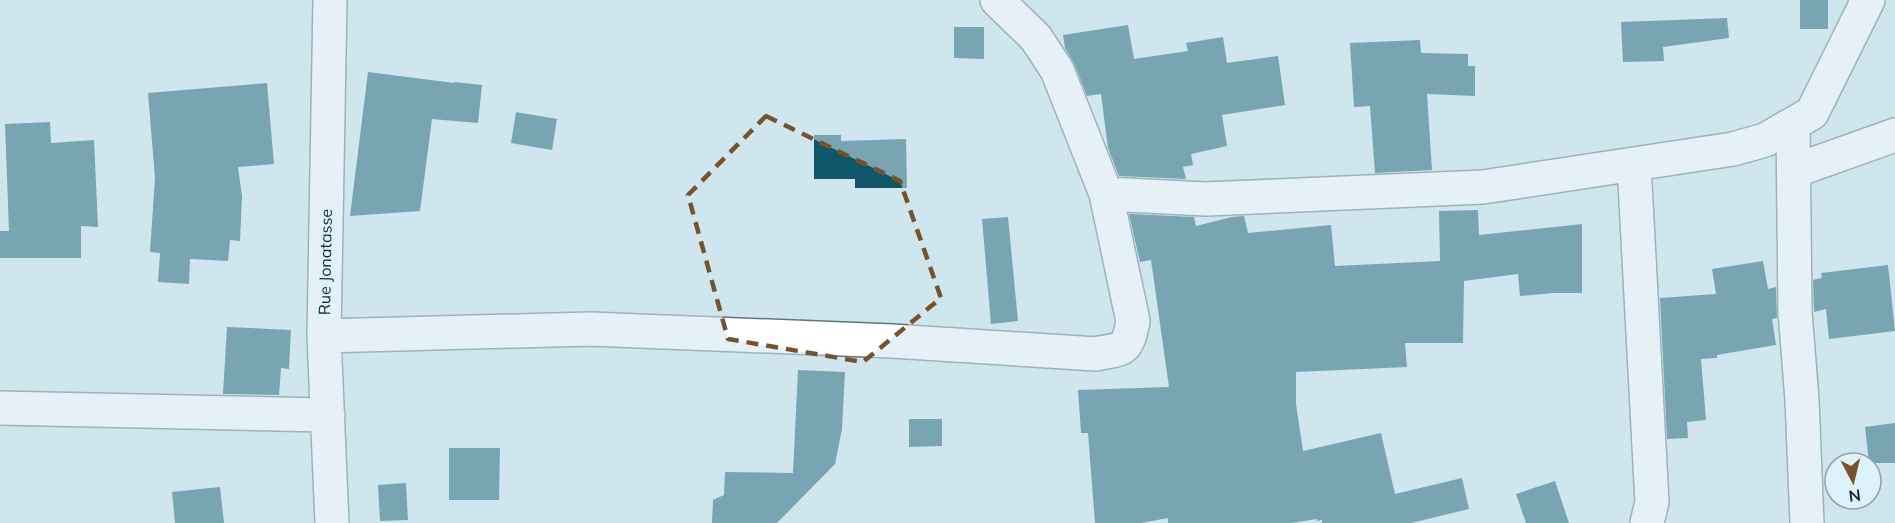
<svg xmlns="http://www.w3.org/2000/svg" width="1895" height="523" font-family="Mulish,sans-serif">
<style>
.building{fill:#105568}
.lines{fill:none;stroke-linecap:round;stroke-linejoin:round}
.minor-casing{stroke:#61757c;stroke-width:36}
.minor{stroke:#fff;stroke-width:33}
.marked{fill:none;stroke:#77532c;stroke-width:4.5;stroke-dasharray:12 8;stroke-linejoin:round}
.labels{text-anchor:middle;stroke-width:6;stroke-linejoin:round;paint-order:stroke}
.street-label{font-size:16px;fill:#1b2326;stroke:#dcf3fb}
</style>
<rect width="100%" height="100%" fill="#cfe6ee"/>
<path class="building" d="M 1800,0 L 1828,0 L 1828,29 L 1800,29 Z
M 1727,18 L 1729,38 L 1663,47 L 1664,61 L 1623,62 L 1621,22 Z
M 1128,25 L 1134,59 L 1188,51 L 1186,43 L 1223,37 L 1227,63 L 1278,56 L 1285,105 L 1222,115 L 1227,146 L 1191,154 L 1193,165 L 1183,167 L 1186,179 L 1119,176 L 1108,148 L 1101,94 L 1087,96 L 1074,63 L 1065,48 L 1063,35 Z
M 954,27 L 984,27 L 984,59 L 954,58 Z
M 1420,40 L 1421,53 L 1468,54 L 1468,66 L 1475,66 L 1475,96 L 1427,94 L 1432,170 L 1375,173 L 1370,106 L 1354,107 L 1350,43 Z
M 368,72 L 454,83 L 454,82 L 482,85 L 478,123 L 432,119 L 420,211 L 350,216 Z
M 267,83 L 274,164 L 238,167 L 242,196 L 240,241 L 230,240 L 228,261 L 190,259 L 189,284 L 158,282 L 160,253 L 150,252 L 155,178 L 148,93 Z
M 516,112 L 557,119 L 552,150 L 511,143 Z
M 50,122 L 51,143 L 94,140 L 98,227 L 81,226 L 81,258 L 0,258 L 0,231 L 9,231 L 5,124 Z
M 814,135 L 841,135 L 841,141 L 906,139 L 907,188 L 855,188 L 855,179 L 814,179 Z
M 1478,210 L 1479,235 L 1582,224 L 1582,293 L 1553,293 L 1520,296 L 1518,274 L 1464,281 L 1463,343 L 1405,343 L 1407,367 L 1296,372 L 1296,404 L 1303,451 L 1381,433 L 1395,494 L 1462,478 L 1469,509 L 1411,523 L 1322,523 L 1322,520 L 1317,521 L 1317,519 L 1291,523 L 1168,523 L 1168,518 L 1141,523 L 1095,523 L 1088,433 L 1081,433 L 1078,390 L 1169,387 L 1151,260 L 1140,262 L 1129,214 L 1194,217 L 1196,226 L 1232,217 L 1244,216 L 1248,233 L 1331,225 L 1335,266 L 1440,261 L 1439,211 Z
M 1008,217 L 1018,321 L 991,324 L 982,219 Z
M 1763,261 L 1768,289 L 1776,287 L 1777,318 L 1772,319 L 1776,345 L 1717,355 L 1717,358 L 1701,359 L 1706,420 L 1687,422 L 1688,438 L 1667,439 L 1660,298 L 1716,294 L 1712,269 Z
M 1888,265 L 1895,331 L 1829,339 L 1826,309 L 1814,312 L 1813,280 L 1822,278 L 1821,273 Z
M 227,327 L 291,330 L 289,369 L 281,368 L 279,395 L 223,394 Z
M 798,370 L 845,372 L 842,429 L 835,464 L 777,523 L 712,523 L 713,500 L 724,495 L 725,472 L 793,473 Z
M 909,419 L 942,419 L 942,446 L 909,447 Z
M 1895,423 L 1895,463 L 1869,463 L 1865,427 Z
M 449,448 L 500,448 L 499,500 L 449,500 Z
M 1555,481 L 1569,523 L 1526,523 L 1516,494 Z
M 406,483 L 408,520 L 380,521 L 378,485 Z
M 220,487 L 224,523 L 175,523 L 172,492 Z"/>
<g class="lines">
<g class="minor-casing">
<path id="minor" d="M 330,0 L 324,336 L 332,523
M 997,0 L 1036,38 L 1057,70 L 1106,194 L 1206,199 L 1483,187 L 1733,149 L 1765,140 L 1812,113 L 1868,0
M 1793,124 L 1795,312 L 1802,400 L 1807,523
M 1634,164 L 1652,502 L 1647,523
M 1794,171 L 1895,135
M 324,336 L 590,329 L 892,341 L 1096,354 C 1124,348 1127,352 1133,321 L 1106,194
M 0,408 L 328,415"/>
</g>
<use href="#minor" class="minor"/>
</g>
<path d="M0 0H1895V523H0ZM 766,116 L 900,181 L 941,298 L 863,362 L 728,339 L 688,195 Z" fill="#cfe6ee" fill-opacity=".55" fill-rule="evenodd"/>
<path class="marked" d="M 766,116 L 900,181 L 941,298 L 863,362 L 728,339 L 688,195 Z"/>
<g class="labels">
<g class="street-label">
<text transform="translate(325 262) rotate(-89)" y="6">Rue Jonatasse</text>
</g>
</g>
<g transform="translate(1853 481) rotate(173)"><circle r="28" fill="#dcf3fb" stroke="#8fa0a6" stroke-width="1.5"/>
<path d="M0-4.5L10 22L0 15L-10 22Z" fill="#77532c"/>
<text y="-9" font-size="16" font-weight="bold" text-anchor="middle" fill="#1b2326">N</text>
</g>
</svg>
